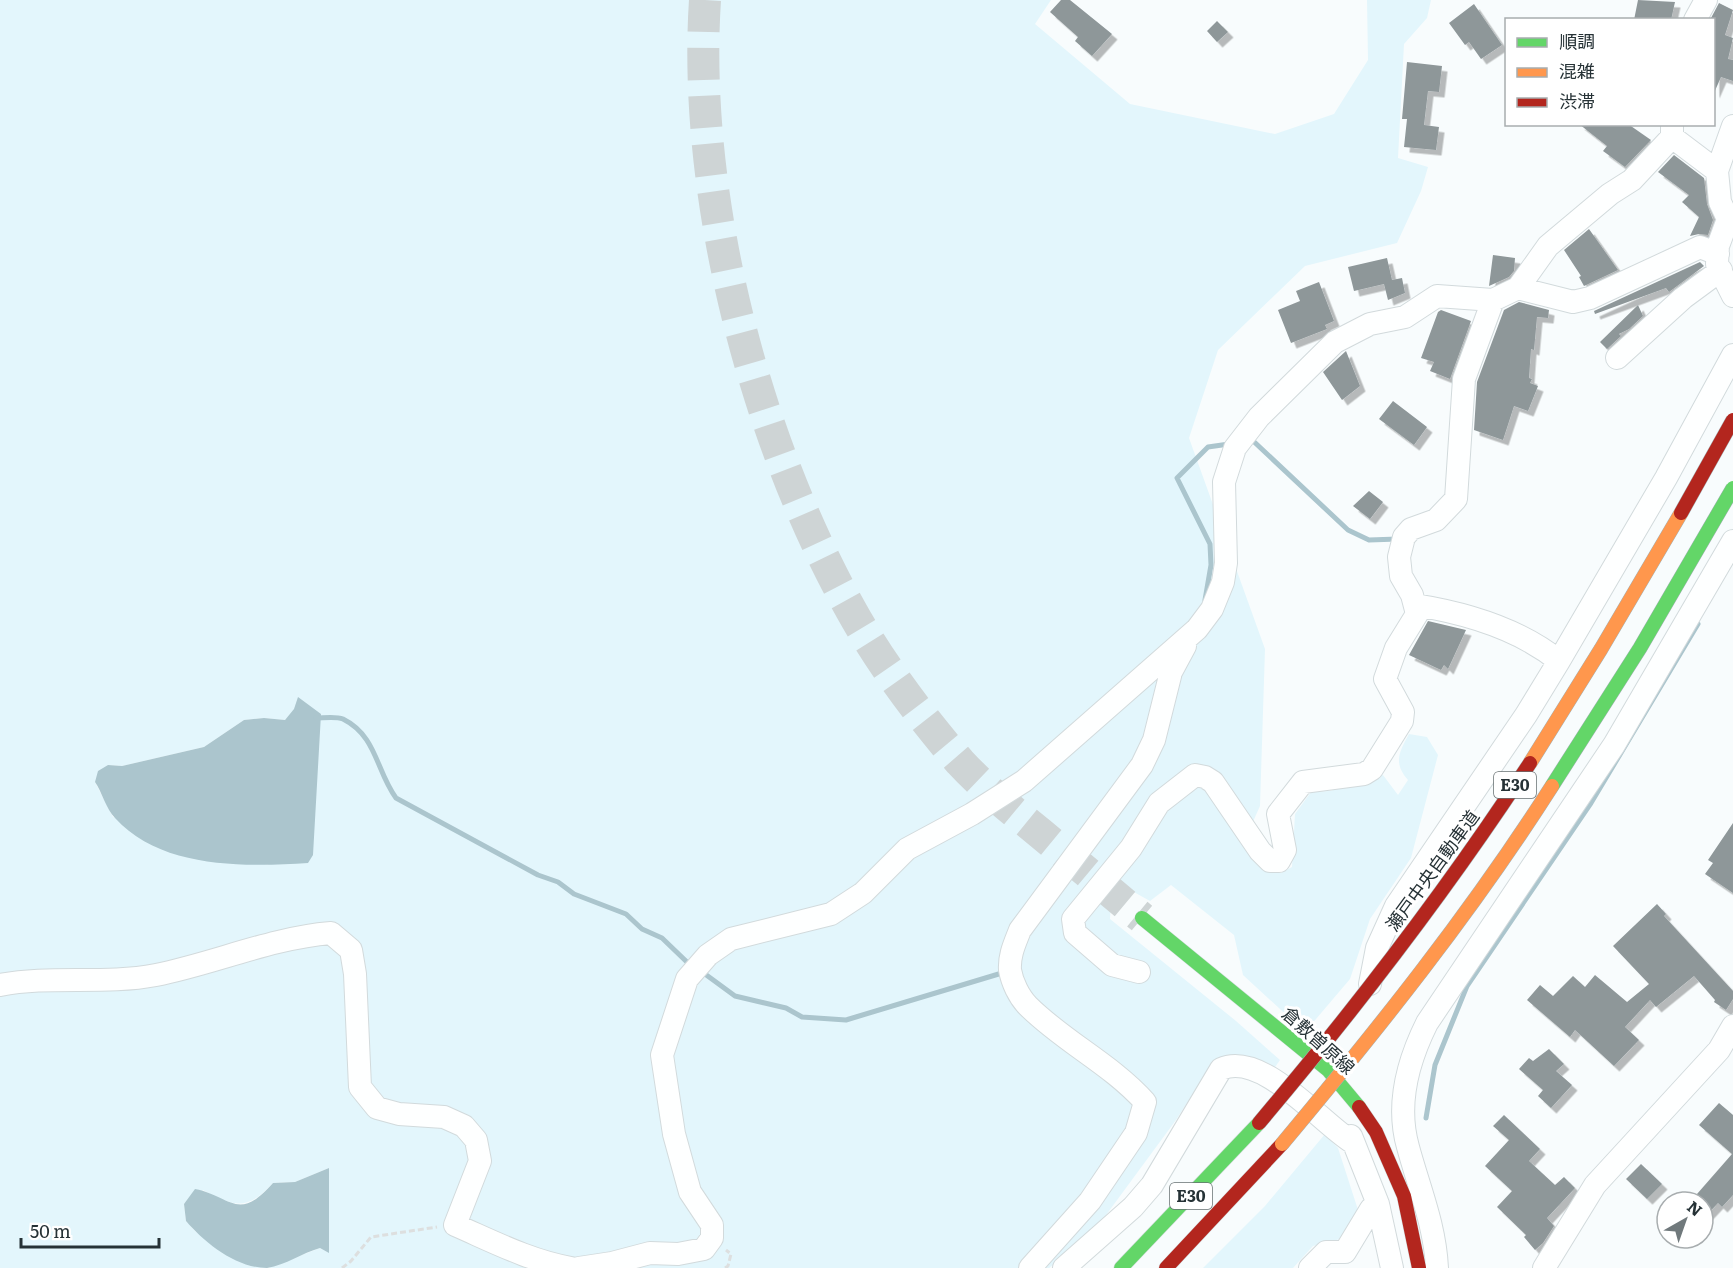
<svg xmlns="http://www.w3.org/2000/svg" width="1733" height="1268" font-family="Literata,'Noto Sans JP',serif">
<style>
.green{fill:#e3f6fc;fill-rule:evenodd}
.water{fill:#abc5cd}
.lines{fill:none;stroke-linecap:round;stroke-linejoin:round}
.stream{stroke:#abc5cd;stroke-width:5}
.building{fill:#8e9799;filter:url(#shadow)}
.secondary-tunnel{stroke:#ced4d5;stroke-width:32;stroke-dasharray:32 16;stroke-linecap:butt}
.street-casing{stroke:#d2dadc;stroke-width:24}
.fast-casing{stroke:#d2dadc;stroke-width:15}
.jam-casing{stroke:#d2dadc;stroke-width:15}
.path{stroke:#dddfdf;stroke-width:3;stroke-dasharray:6 3;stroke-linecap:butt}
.street{stroke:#feffff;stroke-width:22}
.fast{stroke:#63d668;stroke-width:14}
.jam{stroke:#b3261e;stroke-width:14}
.fast-bridge-casing{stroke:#a4b2b6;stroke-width:15;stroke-linecap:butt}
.slow-bridge-casing{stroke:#a4b2b6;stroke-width:15;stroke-linecap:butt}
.jam-bridge-casing{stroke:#a4b2b6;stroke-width:15;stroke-linecap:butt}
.fast-bridge{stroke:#63d668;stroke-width:14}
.slow-bridge{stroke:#ff974d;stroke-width:14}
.jam-bridge{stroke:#b3261e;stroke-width:14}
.labels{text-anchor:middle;stroke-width:6;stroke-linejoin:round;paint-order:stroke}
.shield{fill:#fff;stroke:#677072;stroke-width:1.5}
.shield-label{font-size:16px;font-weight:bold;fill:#263236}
.street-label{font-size:18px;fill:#263236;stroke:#fff}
</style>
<defs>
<filter id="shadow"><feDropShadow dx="5.5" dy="5.5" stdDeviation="0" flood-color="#0004"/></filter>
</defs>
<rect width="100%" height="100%" fill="#f8fcfd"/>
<path class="green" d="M 0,0 L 1051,0 L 1035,24 L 1130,104 L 1275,134 L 1334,114 L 1368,60 L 1367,0 L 1431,0 L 1427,18 L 1404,44 L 1398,158 L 1428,167 L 1421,191 L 1397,243 L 1305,266 L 1218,350 L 1189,438 L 1265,649 L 1260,806 L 1243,844 L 1268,872 L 1281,873 L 1292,867 L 1295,814 L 1311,792 L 1330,791 L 1383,775 L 1398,795 L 1408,780 C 1393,763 1399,752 1409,734 L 1427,737 L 1438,755 L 1411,858 L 1370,919 L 1350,979 L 1305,1032 L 1243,975 L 1234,935 L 1171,885 L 1150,901 L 1123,886 L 1111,902 L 1110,919 L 1236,1021 L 1280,1060 L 1273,1070 L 1265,1065 L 1215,1059 L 1176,1120 L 1095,1230 L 1049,1268 L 0,1268 ZM 298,698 L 268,865 L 113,817 L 95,782 L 108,765 L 122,766 L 204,747 L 244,720 L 264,718 L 285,720 L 295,709 ZM 329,1168 L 328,1252 L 320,1248 L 268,1268 L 196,1232 L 186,1221 L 184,1204 L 203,1190 C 233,1207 248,1211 273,1183 L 295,1182 Z
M 1325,1134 L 1338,1148 L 1359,1213 L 1340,1239 L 1313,1246 L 1293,1268 L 1203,1268 L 1265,1206 Z"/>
<path class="water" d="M 298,697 L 321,714 L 313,855 L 308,863 C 245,867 161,869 115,818 C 106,809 102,792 95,782 L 98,771 L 108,765 L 122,766 L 204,747 L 244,720 L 264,718 L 285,720 L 294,709 Z
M 329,1168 L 329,1253 L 320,1248 C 302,1253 286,1265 267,1268 C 236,1268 205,1243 186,1221 L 184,1204 L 195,1189 C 231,1196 238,1223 273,1183 L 295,1182 Z"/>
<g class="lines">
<path class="stream" d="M 1250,438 L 1348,530 L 1369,540 L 1398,539
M 1205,600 L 1211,565 L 1210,544 L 1177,478 L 1208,447 L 1229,444
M 316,718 C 323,718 336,716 343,719 C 377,736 376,771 396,798 L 538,875 L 558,882 L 574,894 L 626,914 L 642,929 L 662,938 L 689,964
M 705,974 L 735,996 L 786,1008 L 802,1017 L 846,1020 L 1002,973
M 1426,1118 L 1435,1065 L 1467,986 L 1591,803 L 1698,624"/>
</g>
<path class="building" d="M 1061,0 L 1070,0 L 1112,34 L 1092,56 L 1075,41 L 1078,37 L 1050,12 Z
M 1638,0 L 1675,2 L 1671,20 L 1634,20 Z
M 1719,3 L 1733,10 L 1725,35 L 1733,38 L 1728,59 L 1733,60 L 1733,81 L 1721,77 L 1714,93 L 1713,19 L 1711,18 Z
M 1474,4 L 1502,45 L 1481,59 L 1469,42 L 1465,45 L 1449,23 Z
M 1217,21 L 1228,32 L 1217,42 L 1207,31 Z
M 1407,62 L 1442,66 L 1439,92 L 1428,91 L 1424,125 L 1439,127 L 1436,150 L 1404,147 L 1407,119 L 1402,119 Z
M 1579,124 L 1628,124 L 1651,140 L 1625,167 L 1603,151 L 1607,146 Z
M 1674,155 L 1704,178 L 1707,204 L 1713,220 L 1708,235 L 1699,234 L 1690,236 L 1699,217 L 1682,202 L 1689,195 L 1658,172 Z
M 1589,229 L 1618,270 L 1584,286 L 1579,277 L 1581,276 L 1564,250 Z
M 1493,255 L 1515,258 L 1514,271 L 1509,277 L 1489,286 Z
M 1387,258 L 1392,280 L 1402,278 L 1405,293 L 1388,300 L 1384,284 L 1354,291 L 1348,267 Z
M 1700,262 L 1704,266 L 1669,292 L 1666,288 L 1595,314 L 1594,311 Z
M 1319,282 L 1334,321 L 1325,325 L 1327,329 L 1291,343 L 1278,310 L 1300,301 L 1296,291 Z
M 1519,302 L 1549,310 L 1548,318 L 1537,317 L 1534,350 L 1531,349 L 1529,378 L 1532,379 L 1530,383 L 1538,386 L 1528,411 L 1514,406 L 1503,440 L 1474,430 L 1477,382 L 1504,310 Z
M 1638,305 L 1643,316 L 1629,329 L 1619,334 L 1621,336 L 1607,349 L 1600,342 Z
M 1441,310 L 1471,321 L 1450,379 L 1430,371 L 1434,362 L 1421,358 L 1438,312 Z
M 1346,351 L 1360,386 L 1342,400 L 1323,372 Z
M 1393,401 L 1427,427 L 1414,445 L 1379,419 Z
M 1369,491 L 1383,502 L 1370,519 L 1353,506 Z
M 1428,621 L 1466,630 L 1448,669 L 1444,665 L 1441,670 L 1409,655 Z
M 1733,823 L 1733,893 L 1705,874 L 1713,863 L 1708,860 Z
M 1657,904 L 1666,914 L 1664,916 L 1733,991 L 1733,999 L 1726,1010 L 1714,1002 L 1715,1000 L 1694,976 L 1656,1007 L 1650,1000 L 1625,1027 L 1639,1040 L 1614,1066 L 1575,1030 L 1570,1037 L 1527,1000 L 1540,985 L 1553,996 L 1573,976 L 1585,987 L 1595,975 L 1627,1002 L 1649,984 L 1613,946 Z
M 1549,1049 L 1564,1064 L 1556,1071 L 1572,1085 L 1551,1108 L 1538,1096 L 1543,1090 L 1519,1069 L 1529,1058 L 1533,1061 Z
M 1719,1103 L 1733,1115 L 1733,1195 L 1722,1207 L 1718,1203 L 1703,1219 L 1703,1202 L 1690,1202 L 1732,1154 L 1699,1125 Z
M 1504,1115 L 1540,1149 L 1529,1161 L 1555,1185 L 1564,1177 L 1575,1188 L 1547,1218 L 1554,1226 L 1543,1243 L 1535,1250 L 1524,1237 L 1526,1235 L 1497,1207 L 1512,1191 L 1485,1166 L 1509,1140 L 1493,1126 Z
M 1641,1164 L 1662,1184 L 1647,1199 L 1626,1179 Z"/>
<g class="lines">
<path class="secondary-tunnel" d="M 705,0 C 692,197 755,439 851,610 C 881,664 920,716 960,762 C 984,788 1013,811 1040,833 C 1074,861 1108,890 1142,918"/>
<g class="street-casing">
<path id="street" d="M 1695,20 L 1706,0
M 1672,137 L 1717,171 L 1720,202 L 1728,219 L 1718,246 L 1717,264 L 1733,296
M 1717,171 L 1733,126
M 1518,288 L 1573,302 L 1590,298 L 1700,247 L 1718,254
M 1617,358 L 1683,298 L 1721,270
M 1415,605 C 1466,613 1518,628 1559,661
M 1139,972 L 1112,965 L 1075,933 L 1073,919 L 1131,848 L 1159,803 L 1195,775 L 1205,777 L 1213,782 L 1260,851 L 1270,861 L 1279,861 L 1285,850 L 1278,814 L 1303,782 L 1364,774 L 1372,769 L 1402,721 L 1403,712 L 1385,679 L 1396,648 L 1417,614 L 1412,595 L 1401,576 L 1399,557 L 1404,537 L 1411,529 L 1436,520 L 1456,499 L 1464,379 L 1493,300
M 1370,984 L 1377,948 L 1396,906 L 1526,715 L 1559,661 L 1666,478 L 1733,355
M 0,985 C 50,975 104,985 156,975 C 215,963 271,938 331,933 L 351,950 L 355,974 L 360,1087 L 377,1108 L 399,1114 L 444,1117 L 464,1126 L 476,1140 L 480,1161 L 455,1225 C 492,1241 530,1261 571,1268
M 1351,1136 L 1378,1204 L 1392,1268
M 579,1268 L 612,1263 L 650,1253 L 678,1254 L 704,1249 L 712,1238 L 712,1225 L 690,1192 L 674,1134 L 662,1055 L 687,979 L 708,955 L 731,939 L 831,914 L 863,893 L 907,849 L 972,814 L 1024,781 L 1197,629 L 1212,609 L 1223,582 L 1226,563 L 1224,482 L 1235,448 L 1259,417 L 1335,342 L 1370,324 L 1405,317 L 1437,296 L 1493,300 L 1518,288 L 1548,246 L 1610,194 L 1632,180 L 1672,137 L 1672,124
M 1030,1268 L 1090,1201 L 1136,1133 L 1145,1102 C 1111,1064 1064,1042 1028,1006 C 1019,997 1012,982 1010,970 C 1009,955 1015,943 1020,930 L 1142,765 L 1154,740 L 1171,672 L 1185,646
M 1064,1268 L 1133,1207 L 1152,1185 L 1221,1069 C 1262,1051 1319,1121 1352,1142
M 1310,1268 L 1326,1252 L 1345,1252 L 1371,1209 L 1379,1208
M 1437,1268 C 1435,1225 1419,1188 1408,1147 C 1396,1105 1408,1061 1427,1023 L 1614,745 L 1733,541
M 1544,1268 L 1595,1185 L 1719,1050 L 1733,1026"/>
</g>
<g class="fast-casing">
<path id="fast" d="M 1142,918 L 1328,1070 L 1359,1107
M 1121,1268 L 1259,1123"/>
</g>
<g class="jam-casing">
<path id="jam" d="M 1359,1107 L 1376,1132 L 1404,1196 L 1419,1268
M 1166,1268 L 1282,1144"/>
</g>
<path class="path" d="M 342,1268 L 351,1261 L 371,1237 L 437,1227
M 725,1268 L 728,1266 L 731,1254 L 726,1250"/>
<use href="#street" class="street"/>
<use href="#fast" class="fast"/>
<use href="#jam" class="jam"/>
<g class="fast-bridge-casing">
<path id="fast-bridge" d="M 1552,786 L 1640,648 L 1733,488"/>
</g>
<g class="slow-bridge-casing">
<path id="slow-bridge" d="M 1530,763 L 1601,649 L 1681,513
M 1282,1144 C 1378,1029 1471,913 1552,786"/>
</g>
<g class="jam-bridge-casing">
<path id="jam-bridge" d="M 1681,513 L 1733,420
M 1259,1123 C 1356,1008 1447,890 1530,763"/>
</g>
<use href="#fast-bridge" class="fast-bridge"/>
<use href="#slow-bridge" class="slow-bridge"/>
<use href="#jam-bridge" class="jam-bridge"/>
</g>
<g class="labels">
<g class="shield">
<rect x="1494" y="772" width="42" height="26" rx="4.5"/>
<rect x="1170" y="1183" width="42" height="26" rx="4.5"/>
</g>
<g class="shield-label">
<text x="1515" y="791">E30</text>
<text x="1191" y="1202">E30</text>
</g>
<g class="street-label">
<text transform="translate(1433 871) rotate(-54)" y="6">瀬戸中央自動車道</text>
<text transform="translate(1318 1041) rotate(42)" y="6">倉敷曽原線</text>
</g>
</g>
<rect x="1505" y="18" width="210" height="108" fill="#ffffff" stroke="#a8adaf" stroke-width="1.5"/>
<rect x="1517" y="38" width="30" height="9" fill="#63d668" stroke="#a8adaf" stroke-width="1.5"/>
<text x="1559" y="48" font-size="18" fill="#263236">順調</text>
<rect x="1517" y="68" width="30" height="9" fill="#ff974d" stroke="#a8adaf" stroke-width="1.5"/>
<text x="1559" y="78" font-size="18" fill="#263236">混雑</text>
<rect x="1517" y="98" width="30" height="9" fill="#b3261e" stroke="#a8adaf" stroke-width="1.5"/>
<text x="1559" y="108" font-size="18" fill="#263236">渋滞</text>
<g transform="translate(1685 1220) rotate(40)"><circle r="28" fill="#ffffff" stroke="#a8adaf" stroke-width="1.5"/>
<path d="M0-4.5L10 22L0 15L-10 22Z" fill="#70797c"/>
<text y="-9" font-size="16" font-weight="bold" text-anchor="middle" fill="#263236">N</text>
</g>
<path d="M21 1238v9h138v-9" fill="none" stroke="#263236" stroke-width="3"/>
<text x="30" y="1238" font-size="18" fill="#263236" stroke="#ffffff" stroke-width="4.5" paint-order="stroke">50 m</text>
</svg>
